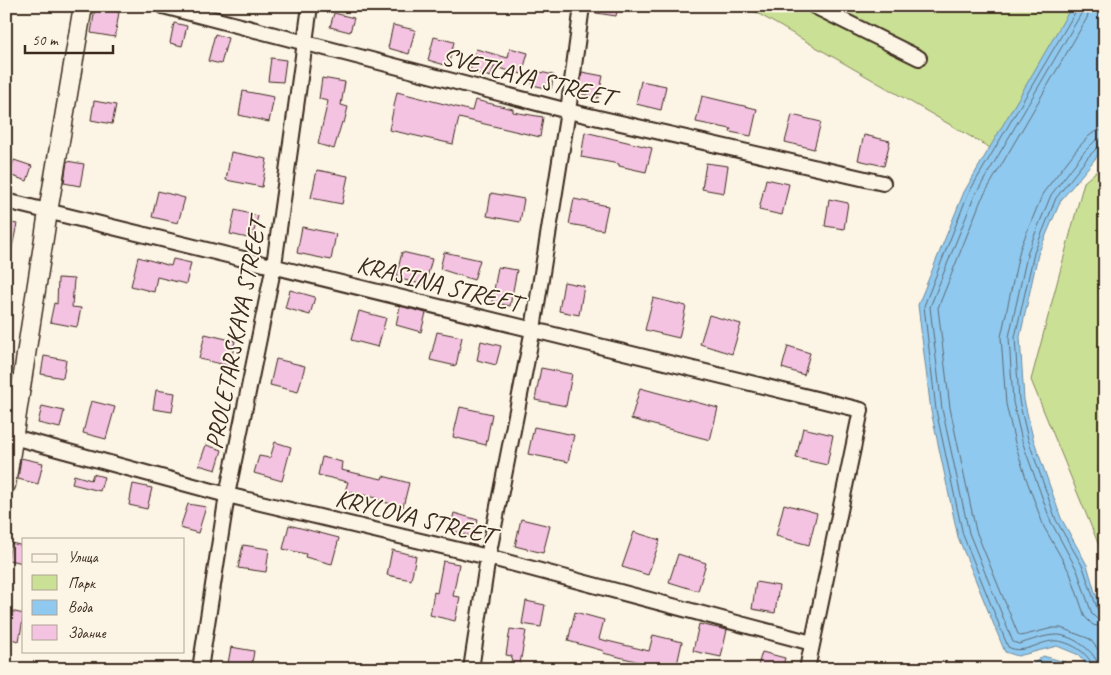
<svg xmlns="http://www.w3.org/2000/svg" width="1111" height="675" font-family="Caveat,sans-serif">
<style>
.green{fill:#cae095;stroke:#82855a}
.water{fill:#90c9ef;stroke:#6e899b}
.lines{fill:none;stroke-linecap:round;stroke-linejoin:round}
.shore{stroke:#5d6a72;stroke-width:1}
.building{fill:#f5c3e2;stroke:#3b2a1e}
.minor-casing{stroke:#3b2a1e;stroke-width:18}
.tertiary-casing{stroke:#3b2a1e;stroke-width:21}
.minor{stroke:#fcf5e5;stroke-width:14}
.tertiary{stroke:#fcf5e5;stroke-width:18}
.labels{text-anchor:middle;stroke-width:4;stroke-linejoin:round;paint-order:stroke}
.street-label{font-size:25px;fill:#3b2a1e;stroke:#fcf5e5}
</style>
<rect width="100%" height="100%" fill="#fcf5e5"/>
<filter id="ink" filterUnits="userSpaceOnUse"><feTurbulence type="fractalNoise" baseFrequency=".02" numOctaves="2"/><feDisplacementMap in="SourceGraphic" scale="10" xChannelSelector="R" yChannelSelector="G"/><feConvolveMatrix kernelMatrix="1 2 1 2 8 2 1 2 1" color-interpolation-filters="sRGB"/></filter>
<g filter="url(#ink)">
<path class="green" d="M 745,6 L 1091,6 L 992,149 Z
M 1105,164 L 1105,560 L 1031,380 L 1084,182 Z"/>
<path class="water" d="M 1072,6 L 1105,6 L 1105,147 L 1061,200 L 1038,254 L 1020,337 L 1024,400 L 1033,438 L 1061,518 L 1087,565 L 1095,592 L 1105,614 L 1105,669 L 1089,669 L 1079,655 L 1057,646 L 1018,656 L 1005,652 L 958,537 L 931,411 L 918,305 L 964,192 Z
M 1043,656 L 1065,662 L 1072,669 L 1027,669 Z"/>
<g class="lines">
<path class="shore" d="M 1076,6 L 1076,11 L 968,194 L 924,306 L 936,410 L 963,535 L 1008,647 C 1025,656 1041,639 1058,641 C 1072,643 1091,654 1093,669
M 1083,6 L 1081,14 L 974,197 L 930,307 L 942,409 L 969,533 L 1013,642 L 1019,644 C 1030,641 1044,635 1057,635 C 1072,635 1098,652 1099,669
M 1090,6 L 1087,18 L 981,200 L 938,308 L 950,408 L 976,531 L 1018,634 L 1021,636 L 1053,628 L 1061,628 L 1090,639 L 1105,659
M 1105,130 L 1096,131 L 1089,136 L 1077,149 L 1043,193 L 1020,249 L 1001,337 L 1006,404 L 1015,443 L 1026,478 L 1044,527 L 1070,573 L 1085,617 L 1093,625 L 1105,628
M 1105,138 L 1096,140 L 1084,152 L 1051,195 L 1028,251 L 1009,337 L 1013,402 L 1022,441 L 1051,522 L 1077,570 L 1092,614 L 1097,619 L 1105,621
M 1105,144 L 1100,145 L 1088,157 L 1056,198 L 1034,253 L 1015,337 L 1019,401 L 1028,439 L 1056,520 L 1083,567 L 1098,611 L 1101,614 L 1105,614"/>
</g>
<path class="building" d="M 591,6 L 618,6 L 616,16 L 590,12 Z
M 95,8 L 119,12 L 115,37 L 91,33 Z
M 334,13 L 354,18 L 350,32 L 330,27 Z
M 174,23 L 187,26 L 182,46 L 170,43 Z
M 393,25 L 415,30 L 409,54 L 388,48 Z
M 215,34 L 228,38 L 221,64 L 208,61 Z
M 434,37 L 454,42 L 448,66 L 428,60 Z
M 510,48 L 528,53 L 522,74 L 494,67 L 491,77 L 470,71 L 476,49 L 508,58 Z
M 271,58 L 286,60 L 283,82 L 268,81 Z
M 535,71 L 554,75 L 551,89 L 532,85 Z
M 582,72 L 603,76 L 598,98 L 579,93 Z
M 322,78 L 345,82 L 341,105 L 348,107 L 344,123 L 342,122 L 334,149 L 318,144 L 328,101 L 319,99 Z
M 641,81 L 666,86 L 661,110 L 636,104 Z
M 243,91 L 274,97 L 269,122 L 239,115 Z
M 397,92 L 472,111 L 475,100 L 513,109 L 513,112 L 543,117 L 540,137 L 459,118 L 453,144 L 389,130 Z
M 702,96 L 757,109 L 751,136 L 730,132 L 731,129 L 696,122 Z
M 94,101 L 116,105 L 112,124 L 91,120 Z
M 792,115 L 821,122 L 814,149 L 785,142 Z
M 585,132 L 652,148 L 646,172 L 619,166 L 619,164 L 581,157 Z
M 864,135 L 890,141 L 884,166 L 858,160 Z
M 231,152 L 267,159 L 262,187 L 226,180 Z
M 14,160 L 32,166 L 27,181 L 9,175 Z
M 67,161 L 84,164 L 80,186 L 64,183 Z
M 706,163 L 728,166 L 724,193 L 702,189 Z
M 317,170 L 348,176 L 342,204 L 311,198 Z
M 766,179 L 789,184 L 782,215 L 759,210 Z
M 158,191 L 185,198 L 178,223 L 152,217 Z
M 491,193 L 524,199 L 520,222 L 487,216 Z
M 574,199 L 608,206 L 603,230 L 569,224 Z
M 829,199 L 848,203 L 844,229 L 825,226 Z
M 235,210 L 258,216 L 252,239 L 230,234 Z
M 6,222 L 17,224 L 10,257 L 6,256 Z
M 302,227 L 336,234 L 331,260 L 297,253 Z
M 402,252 L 432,259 L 425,285 L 396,278 Z
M 444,252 L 480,260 L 474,280 L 440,269 Z
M 138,257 L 171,266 L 173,259 L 191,263 L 186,284 L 157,277 L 154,292 L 131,286 Z
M 498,267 L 517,270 L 510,306 L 492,302 Z
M 58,278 L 74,279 L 72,307 L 81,308 L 77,327 L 50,322 L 54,303 L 57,304 Z
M 564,282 L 584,286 L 579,315 L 559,311 Z
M 290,290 L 315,297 L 310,315 L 285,308 Z
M 653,298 L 686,306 L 679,338 L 645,330 Z
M 400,306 L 426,313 L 421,332 L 396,325 Z
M 359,311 L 386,318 L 378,347 L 351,340 Z
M 709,315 L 741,324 L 732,354 L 700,344 Z
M 437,332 L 462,337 L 456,366 L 430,360 Z
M 205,334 L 235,341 L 230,366 L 199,359 Z
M 481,341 L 501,346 L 496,365 L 477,360 Z
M 788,346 L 810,353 L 804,375 L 782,368 Z
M 44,356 L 66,360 L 63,378 L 41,374 Z
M 276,359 L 305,366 L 298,392 L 270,385 Z
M 541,368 L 572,374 L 566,406 L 535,400 Z
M 640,388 L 688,401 L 688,400 L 718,408 L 710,440 L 631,419 Z
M 156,390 L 175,393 L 172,412 L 153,409 Z
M 91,401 L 115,407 L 106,439 L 83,433 Z
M 42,406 L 64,411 L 60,428 L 38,423 Z
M 460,407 L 492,414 L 486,445 L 453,437 Z
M 534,427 L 574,435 L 568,462 L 528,454 Z
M 803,428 L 833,435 L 827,465 L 796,458 Z
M 275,442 L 291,447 L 282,481 L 254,473 L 259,456 L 270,458 Z
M 206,445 L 222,450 L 216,470 L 199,465 Z
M 322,457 L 342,462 L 341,470 L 382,479 L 383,476 L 409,483 L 403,507 L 376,500 L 377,498 L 345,491 L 348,482 L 318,475 Z
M 21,458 L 43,463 L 38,484 L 18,479 Z
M 93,474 L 104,477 L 100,491 L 72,484 L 74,475 L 91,480 Z
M 133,484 L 152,488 L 147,509 L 129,505 Z
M 188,504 L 206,507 L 198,533 L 180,528 Z
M 784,504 L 817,513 L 809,545 L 776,536 Z
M 454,513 L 478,520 L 473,537 L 450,530 Z
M 521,519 L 550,526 L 543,553 L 515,546 Z
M 289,525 L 339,538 L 332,564 L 305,557 L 306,554 L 283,549 Z
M 634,532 L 660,540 L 648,575 L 622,567 Z
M 11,543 L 24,546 L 24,563 L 8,560 Z
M 243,545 L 269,549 L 266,572 L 238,568 Z
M 392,550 L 416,556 L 411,580 L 387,575 Z
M 678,554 L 706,563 L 698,591 L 669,582 Z
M 443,561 L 459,564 L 453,596 L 460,597 L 455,621 L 430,615 L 434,592 L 437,593 Z
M 756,582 L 779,586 L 775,613 L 752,609 Z
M 526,601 L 545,605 L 541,627 L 522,624 Z
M 6,610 L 24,614 L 19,641 L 6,638 Z
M 575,612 L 604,620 L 599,639 L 649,651 L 653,635 L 682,642 L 676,669 L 668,669 L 603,653 L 604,651 L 568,641 Z
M 699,624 L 727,630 L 721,657 L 693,651 Z
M 510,629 L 526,631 L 519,669 L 510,669 L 512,656 L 506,655 Z
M 231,647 L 254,651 L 251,669 L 227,669 Z
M 762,652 L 785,658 L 782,669 L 757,669 Z"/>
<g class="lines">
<g class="minor-casing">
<path id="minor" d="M 163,6 L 568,111 L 883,183
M 814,6 L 919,58
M 6,201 L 861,410 L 807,669
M 6,435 L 227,495 L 488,557 L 812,643
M 200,669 L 227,495 L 274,265 L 310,6
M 471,669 L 488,557 L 533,329 L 568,111 L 582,6"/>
</g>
<g class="tertiary-casing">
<path id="tertiary" d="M 6,485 L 48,212 L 83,6"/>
</g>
<use href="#minor" class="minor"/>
<use href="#tertiary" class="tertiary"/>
</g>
</g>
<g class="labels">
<g class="street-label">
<text transform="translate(528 76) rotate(14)" y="9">SVETLAYA STREET</text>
<text transform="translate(439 283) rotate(14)" y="9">KRASINA STREET</text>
<text transform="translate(235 334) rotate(-79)" y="9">PROLETARSKAYA STREET</text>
<text transform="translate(415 516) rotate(14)" y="9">KRYLOVA STREET</text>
</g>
</g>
<rect width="1111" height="675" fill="none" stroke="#fcf5e5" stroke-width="25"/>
<rect x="12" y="12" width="1086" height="650" fill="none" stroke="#3b2a1e" stroke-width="2" filter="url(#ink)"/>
<rect x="22" y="538" width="162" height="115" fill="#fcf5e5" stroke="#afa495"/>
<rect x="32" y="554" width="25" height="8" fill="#fcf5e5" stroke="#afa495"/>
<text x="68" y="562" font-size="15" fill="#3b2a1e">Улица</text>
<rect x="32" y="575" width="25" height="15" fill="#cae095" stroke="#afa495"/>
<text x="68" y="588" font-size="15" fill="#3b2a1e">Парк</text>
<rect x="32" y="600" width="25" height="15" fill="#90c9ef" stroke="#afa495"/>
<text x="68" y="612" font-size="15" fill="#3b2a1e">Вода</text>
<rect x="32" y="625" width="25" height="15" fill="#f5c3e2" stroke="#afa495"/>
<text x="68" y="638" font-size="15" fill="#3b2a1e">Здание</text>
<path d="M25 45v8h88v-8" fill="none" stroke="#3b2a1e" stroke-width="2.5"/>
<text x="32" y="45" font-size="15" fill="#3b2a1e" stroke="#fcf5e5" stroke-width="4" paint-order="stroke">50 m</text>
</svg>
